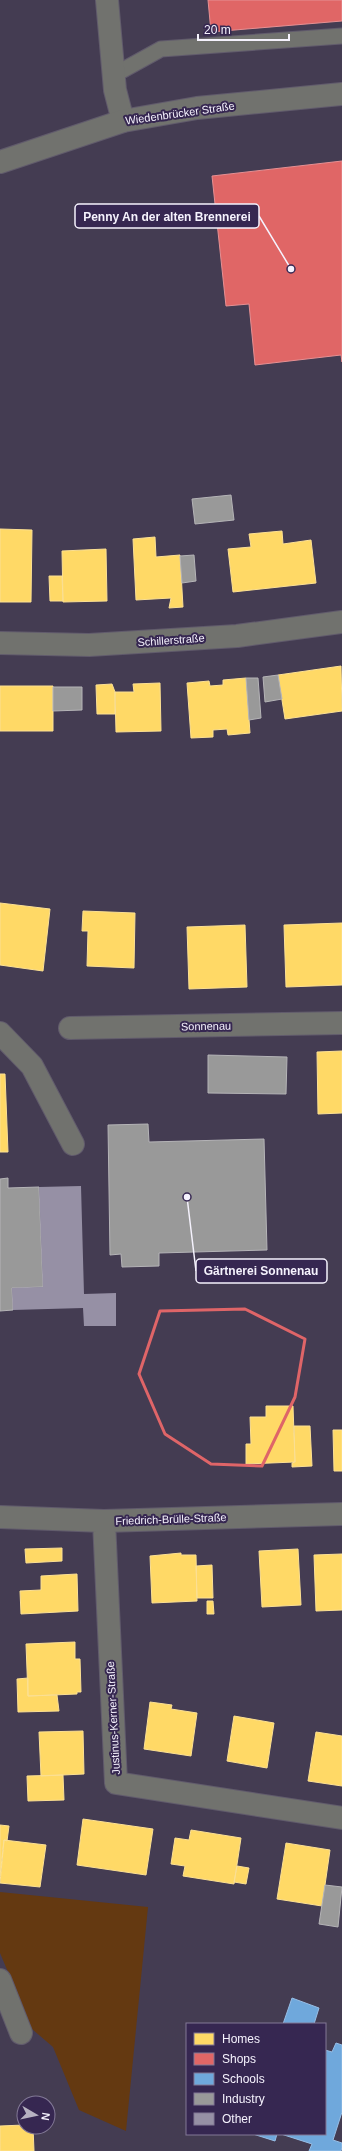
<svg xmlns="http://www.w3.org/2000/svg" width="342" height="2151" font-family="Arial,sans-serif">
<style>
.green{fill:#643911}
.homes{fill:#ffd966;stroke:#fce093}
.shops{fill:#e06666;stroke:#e69093}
.schools{fill:#6fa8dc;stroke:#97bee6}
.industry{fill:#999;stroke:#b5b4b7}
.building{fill:#9690a5}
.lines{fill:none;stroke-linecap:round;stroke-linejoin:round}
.service-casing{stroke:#615b6c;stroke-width:17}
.minor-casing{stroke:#615b6c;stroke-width:24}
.tertiary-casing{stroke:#615b6c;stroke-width:24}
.service{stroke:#71726e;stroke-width:15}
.minor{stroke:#71726e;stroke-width:22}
.tertiary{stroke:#71726e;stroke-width:22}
.marked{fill:none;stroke:#df6568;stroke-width:3;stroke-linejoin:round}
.labels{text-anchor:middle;stroke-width:4;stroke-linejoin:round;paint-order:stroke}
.street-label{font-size:11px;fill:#f5f2fd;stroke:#362751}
.leader{fill:none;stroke:#f5f2fd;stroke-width:1.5}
.callout-dot{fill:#f5f2fd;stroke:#362751;stroke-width:1.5}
.callout{fill:#362751;stroke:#f5f2fd;stroke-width:1.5}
.callout-label{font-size:12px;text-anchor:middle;font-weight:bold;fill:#f5f2fd}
</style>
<rect width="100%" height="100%" fill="#443c52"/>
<path class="green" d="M 0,1892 L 148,1907 L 126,2131 L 79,2110 L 53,2047 L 32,2029 L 0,1953 Z"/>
<path class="homes" d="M 0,529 L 32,530 L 31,602 L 0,602 Z
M 282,531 L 283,544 L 311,540 L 316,583 L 233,592 L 228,549 L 251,547 L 249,534 Z
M 155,537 L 156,557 L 180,555 L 183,607 L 169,608 L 171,598 L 136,600 L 133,539 Z
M 106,549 L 107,601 L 63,602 L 62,551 Z
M 49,576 L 62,576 L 63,601 L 50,601 Z
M 341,666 L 342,711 L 285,719 L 278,675 Z
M 246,678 L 250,733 L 228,735 L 227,729 L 213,730 L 213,737 L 191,738 L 187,683 L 209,681 L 210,686 L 223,685 L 223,680 Z
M 160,683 L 161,731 L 116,732 L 115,692 L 134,692 L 133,684 Z
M 112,684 L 115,692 L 115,714 L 97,714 L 96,685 Z
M 0,686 L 53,686 L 53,731 L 0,731 Z
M 0,903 L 50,909 L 43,971 L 0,965 Z
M 83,911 L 135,913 L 134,968 L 87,966 L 88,931 L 82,931 Z
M 342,923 L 342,985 L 286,987 L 284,925 Z
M 245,925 L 247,987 L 189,989 L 187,927 Z
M 342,1051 L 342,1113 L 318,1114 L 317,1052 Z
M 0,1074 L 5,1074 L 8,1152 L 0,1152 Z
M 266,1406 L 293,1406 L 295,1462 L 246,1464 L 246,1444 L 251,1444 L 250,1417 L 266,1417 Z
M 294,1426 L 310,1426 L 312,1466 L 292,1467 L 292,1463 L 295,1462 Z
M 333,1430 L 342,1430 L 342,1471 L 334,1471 Z
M 62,1548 L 62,1561 L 26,1563 L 25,1549 Z
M 298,1549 L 301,1605 L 262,1607 L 259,1551 Z
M 181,1553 L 181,1555 L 196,1555 L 197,1601 L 152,1603 L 150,1556 Z
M 342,1554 L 342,1610 L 316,1611 L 314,1555 Z
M 212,1565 L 213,1598 L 197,1598 L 196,1566 Z
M 77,1574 L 78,1611 L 21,1614 L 20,1591 L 41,1590 L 41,1576 Z
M 207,1601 L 213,1601 L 214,1614 L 207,1614 Z
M 75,1642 L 75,1659 L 80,1659 L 81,1692 L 77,1692 L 77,1694 L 28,1696 L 26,1644 Z
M 28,1678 L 28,1696 L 57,1695 L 59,1711 L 18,1712 L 17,1679 Z
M 150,1702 L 172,1705 L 171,1709 L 197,1713 L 191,1756 L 144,1749 Z
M 234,1716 L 274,1723 L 267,1768 L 227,1761 Z
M 83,1731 L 84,1774 L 41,1776 L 39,1732 Z
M 316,1732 L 342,1736 L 342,1786 L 308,1781 Z
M 63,1775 L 64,1800 L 28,1801 L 27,1776 Z
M 83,1819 L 153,1829 L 146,1875 L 77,1865 Z
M 0,1825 L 9,1826 L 7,1841 L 4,1840 L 0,1876 Z
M 191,1830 L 241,1838 L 234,1884 L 183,1876 L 185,1866 L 171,1864 L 175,1838 L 189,1840 Z
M 4,1840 L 46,1845 L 40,1887 L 0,1883 Z
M 286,1843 L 330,1850 L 322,1906 L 277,1899 Z
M 237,1866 L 249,1868 L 246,1884 L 234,1882 Z
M 24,2125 L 24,2127 L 33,2127 L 34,2151 L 0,2151 L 0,2126 Z"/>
<path class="shops" d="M 208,0 L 342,0 L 342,21 L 211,32 Z
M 342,161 L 342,362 L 341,355 L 255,365 L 249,304 L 226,306 L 212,176 Z"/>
<path class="schools" d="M 292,1998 L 319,2008 L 314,2024 L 283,2024 Z
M 336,2043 L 342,2045 L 342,2112 L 333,2140 L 342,2143 L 342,2147 L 341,2151 L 309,2151 L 312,2144 L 281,2134 L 325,2134 L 325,2050 L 332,2052 Z
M 253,2134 L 277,2134 L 275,2141 Z"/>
<path class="industry" d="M 231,495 L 234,520 L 195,524 L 192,499 Z
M 194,555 L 196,581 L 182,583 L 180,556 Z
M 278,675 L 282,699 L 265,702 L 263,677 Z
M 246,678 L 258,678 L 261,718 L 249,720 Z
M 53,687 L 82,687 L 82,710 L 53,711 Z
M 208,1055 L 287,1057 L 286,1094 L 208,1093 Z
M 148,1124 L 149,1142 L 264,1139 L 267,1250 L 159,1253 L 159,1266 L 122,1267 L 121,1254 L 110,1255 L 108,1125 Z
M 8,1178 L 8,1188 L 39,1187 L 43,1287 L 12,1288 L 13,1310 L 0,1311 L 0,1179 Z
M 325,1885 L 342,1887 L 338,1927 L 319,1924 Z"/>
<path class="building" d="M 81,1186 L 84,1294 L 116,1293 L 116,1326 L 84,1326 L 83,1308 L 13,1310 L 12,1288 L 43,1287 L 39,1187 Z"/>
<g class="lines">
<g class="service-casing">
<path id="service" d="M 114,75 L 161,49 L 342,36"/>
</g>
<g class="minor-casing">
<path id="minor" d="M 107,0 L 115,90 L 123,121
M 0,643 L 89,645 L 237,636 L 342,622
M 70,1028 L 342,1023
M 0,1033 L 32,1066 L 73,1144
M 0,1517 L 104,1521 L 342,1514
M 104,1521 L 116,1783 L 342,1818
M 0,1980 L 21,2033"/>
</g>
<g class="tertiary-casing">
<path id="tertiary" d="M 0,162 L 123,121 L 197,108 L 342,94"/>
</g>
<use href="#service" class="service"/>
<use href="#minor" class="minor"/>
<use href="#tertiary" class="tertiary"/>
</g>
<path class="marked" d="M 245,1309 L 305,1339 L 295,1397 L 262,1466 L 211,1464 L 165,1434 L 139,1374 L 160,1311 Z"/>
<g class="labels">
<g class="street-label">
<text transform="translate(180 113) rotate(-8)" y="4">Wiedenbrücker Straße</text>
<text transform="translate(171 640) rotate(-4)" y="4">Schillerstraße</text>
<text transform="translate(206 1026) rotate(-1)" y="4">Sonnenau</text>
<text transform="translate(171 1519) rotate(-2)" y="4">Friedrich-Brülle-Straße</text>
<text transform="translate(113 1718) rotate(-93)" y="4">Justinus-Kerner-Straße</text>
</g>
</g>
<path class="leader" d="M291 269L259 216M187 1197L196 1271"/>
<g class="callout-dot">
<circle cx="291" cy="269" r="4"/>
<circle cx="187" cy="1197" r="4"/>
</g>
<g class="callout">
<rect x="75" y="204" width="184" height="24" rx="4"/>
<rect x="196" y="1259" width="131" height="24" rx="4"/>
</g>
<g class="callout-label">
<text x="167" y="221">Penny An der alten Brennerei</text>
<text x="261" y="1275">Gärtnerei Sonnenau</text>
</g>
<rect x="186" y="2023" width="140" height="112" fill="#362751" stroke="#827896"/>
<rect x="194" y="2033" width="20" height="12" fill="#ffd966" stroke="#827896"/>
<text x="222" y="2043" font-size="12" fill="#f5f2fd">Homes</text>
<rect x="194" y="2053" width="20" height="12" fill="#e06666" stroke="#827896"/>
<text x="222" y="2063" font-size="12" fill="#f5f2fd">Shops</text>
<rect x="194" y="2073" width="20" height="12" fill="#6fa8dc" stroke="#827896"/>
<text x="222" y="2083" font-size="12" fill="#f5f2fd">Schools</text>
<rect x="194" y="2093" width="20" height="12" fill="#999999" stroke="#827896"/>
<text x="222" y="2103" font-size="12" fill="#f5f2fd">Industry</text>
<rect x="194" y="2113" width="20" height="12" fill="#9690a5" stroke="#827896"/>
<text x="222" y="2123" font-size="12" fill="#f5f2fd">Other</text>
<g transform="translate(36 2115) rotate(99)"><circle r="19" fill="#362751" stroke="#827896"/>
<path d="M0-3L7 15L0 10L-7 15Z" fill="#b7b2c1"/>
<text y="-6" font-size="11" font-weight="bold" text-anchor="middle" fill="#f5f2fd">N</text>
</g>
<path d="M198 34v6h91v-6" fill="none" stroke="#f5f2fd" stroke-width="2"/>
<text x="204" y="34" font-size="12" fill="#f5f2fd" stroke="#362751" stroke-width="3" paint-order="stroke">20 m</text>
</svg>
